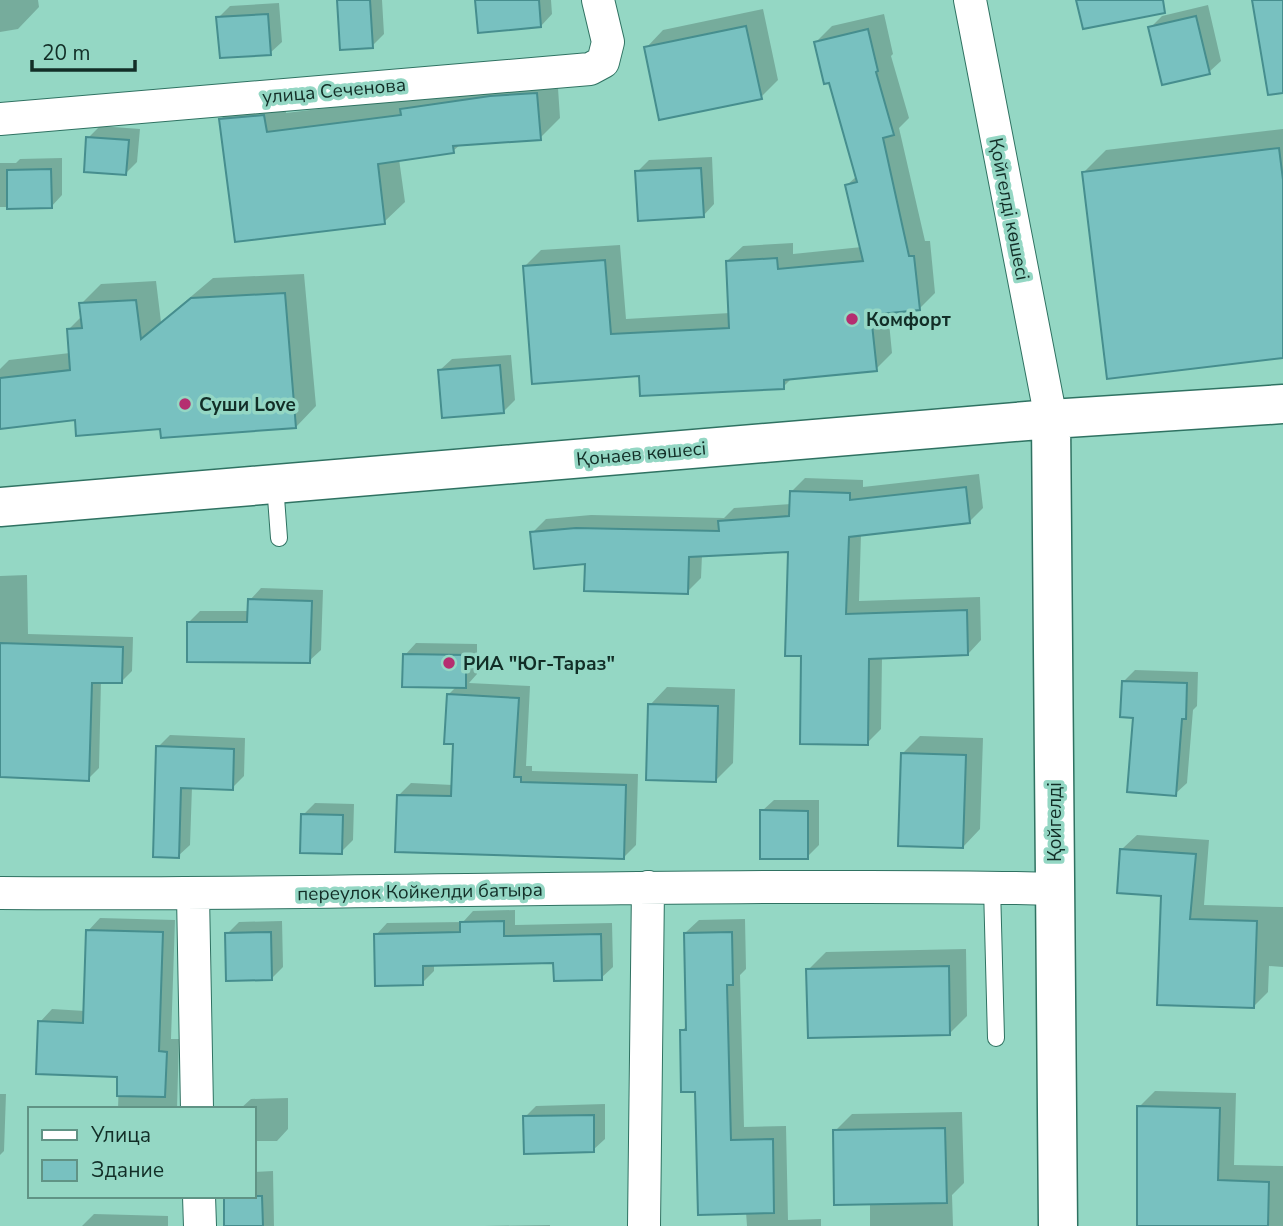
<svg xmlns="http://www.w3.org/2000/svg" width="1283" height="1226" font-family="'Nunito Sans',sans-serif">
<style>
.shadow{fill:#0003}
.building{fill:#78c1c0;stroke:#468e8e;stroke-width:2}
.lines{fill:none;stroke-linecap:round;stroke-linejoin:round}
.lane-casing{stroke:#2f7262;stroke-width:18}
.street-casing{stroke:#2f7262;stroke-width:34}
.secondary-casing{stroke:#2f7262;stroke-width:41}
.lane{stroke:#fff;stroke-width:16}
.street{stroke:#fff;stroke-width:32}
.secondary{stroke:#fff;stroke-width:38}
.poi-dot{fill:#b52e70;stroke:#94d7c4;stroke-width:2.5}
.labels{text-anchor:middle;stroke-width:7;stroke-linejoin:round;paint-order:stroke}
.street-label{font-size:19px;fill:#122e27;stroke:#94d7c4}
.poi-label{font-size:19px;font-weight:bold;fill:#122e27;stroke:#94d7c4;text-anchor:start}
</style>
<rect width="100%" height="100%" fill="#94d7c4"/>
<path class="shadow" d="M 0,0 L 38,0 L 39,7 L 18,29 L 0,32 Z
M 339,0 L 382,0 L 384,34 L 372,46 Z
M 477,0 L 551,0 L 552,14 L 541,26 Z
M 279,3 L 282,42 L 270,53 L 218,18 L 230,6 Z
M 1208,5 L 1221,61 L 1209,72 L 1150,28 L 1162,16 Z
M 763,9 L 778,80 L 761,97 L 646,48 L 663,30 Z
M 884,14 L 893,54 L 891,56 L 909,118 L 899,128 L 925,241 L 930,241 L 935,293 L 919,309 L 888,312 L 892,353 L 876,369 L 793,377 L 783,387 L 641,374 L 525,266 L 541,250 L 620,245 L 626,319 L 730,313 L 727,261 L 743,246 L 793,243 L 793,254 L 862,247 L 847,185 L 857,176 L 831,81 L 816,42 L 832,26 Z
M 557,73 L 560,118 L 540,138 L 461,144 L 453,151 L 399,159 L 405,202 L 384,222 L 221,119 L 241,99 L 284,95 L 286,113 L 415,97 Z
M 100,126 L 140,129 L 137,162 L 126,173 L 88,138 Z
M 1283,129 L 1283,356 L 1083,173 L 1106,150 Z
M 712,157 L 714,204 L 703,216 L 637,172 L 649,160 Z
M 62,158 L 62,195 L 51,207 L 0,207 L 0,163 L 16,163 L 20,159 Z
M 304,274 L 316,406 L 296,427 L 162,427 L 76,418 L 0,427 L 0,369 L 9,360 L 70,353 L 68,330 L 82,316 L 81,304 L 101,284 L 156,281 L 161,322 L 213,278 Z
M 511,355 L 515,400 L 503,412 L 440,370 L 452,359 Z
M 979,474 L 983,508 L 970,521 L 861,534 L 859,601 L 980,597 L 981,640 L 968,654 L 882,657 L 881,729 L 867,743 L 803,655 L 790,550 L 702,555 L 701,578 L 687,592 L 587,563 L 532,533 L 546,519 L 591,515 L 724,518 L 734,508 L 791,504 L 791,492 L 805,478 L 863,480 L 863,487 Z
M 27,575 L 28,634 L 133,637 L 132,671 L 121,682 L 101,681 L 99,768 L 88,779 L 0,777 L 0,576 Z
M 261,588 L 323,590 L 321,650 L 309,661 L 189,622 L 200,611 L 249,611 L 250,600 Z
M 416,643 L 477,644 L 477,674 L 469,683 L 530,686 L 526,766 L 532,766 L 532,771 L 638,774 L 636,845 L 624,857 L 398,796 L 411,783 L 453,785 L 455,743 L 449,694 L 457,686 L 405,655 Z
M 1135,670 L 1198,672 L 1197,706 L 1193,710 L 1187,783 L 1175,794 L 1135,716 L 1123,682 Z
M 667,687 L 735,689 L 733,763 L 715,781 L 650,705 Z
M 170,735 L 245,738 L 244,776 L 232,788 L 192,787 L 190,845 L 178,856 L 158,747 Z
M 920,736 L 983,738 L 980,829 L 963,847 L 903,753 Z
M 774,800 L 819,800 L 819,845 L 807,857 L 762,811 Z
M 315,803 L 354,804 L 353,840 L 341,852 L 303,815 Z
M 1137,835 L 1209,840 L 1204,905 L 1283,907 L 1283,967 L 1269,966 L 1268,992 L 1254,1006 L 1162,895 L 1122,849 Z
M 515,910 L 515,925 L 612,923 L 613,967 L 601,978 L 555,961 L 434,964 L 434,971 L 422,983 L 376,935 L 387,923 L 463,922 L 473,911 Z
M 100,918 L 175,920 L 171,1039 L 179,1039 L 177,1109 L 118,1109 L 119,1076 L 40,1022 L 52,1009 L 85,1011 L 88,931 Z
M 745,919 L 746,969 L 740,975 L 744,1127 L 786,1126 L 788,1220 L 821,1219 L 821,1226 L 747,1226 L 746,1212 L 697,1090 L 682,1031 L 688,1024 L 685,933 L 699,920 Z
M 282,921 L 283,967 L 272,978 L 227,934 L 239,922 Z
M 966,949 L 967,1016 L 950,1033 L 808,970 L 826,952 Z
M 1155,1091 L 1236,1093 L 1234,1165 L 1283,1166 L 1283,1226 L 1139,1226 L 1139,1107 Z
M 0,1094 L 6,1094 L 4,1151 L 0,1155 Z
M 288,1098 L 288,1129 L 277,1141 L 254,1141 L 254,1109 L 240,1109 L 251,1099 Z
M 605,1104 L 605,1139 L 593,1150 L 525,1117 L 536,1106 Z
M 962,1112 L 964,1183 L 952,1195 L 953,1226 L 870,1226 L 870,1203 L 835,1131 L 852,1114 Z
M 273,1171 L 274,1226 L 226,1226 L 254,1196 L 254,1172 Z
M 94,1214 L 168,1216 L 168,1226 L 82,1226 Z
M 550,1225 L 550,1226 L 484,1226 Z"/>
<path class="building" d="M 337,0 L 370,0 L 373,48 L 340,50 Z
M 475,0 L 539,0 L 541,27 L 478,33 Z
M 1076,0 L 1163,0 L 1165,13 L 1083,29 Z
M 1252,0 L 1283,0 L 1283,93 L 1268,95 Z
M 268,14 L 271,55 L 220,58 L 216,17 Z
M 1196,16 L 1210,74 L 1162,85 L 1148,27 Z
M 746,26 L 762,99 L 659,120 L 644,47 Z
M 868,29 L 878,71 L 876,72 L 894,135 L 883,138 L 909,256 L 914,256 L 920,310 L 871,315 L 877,371 L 784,380 L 784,389 L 640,396 L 639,376 L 532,384 L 523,266 L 605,260 L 611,334 L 729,328 L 726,261 L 777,258 L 778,269 L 863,261 L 845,185 L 857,182 L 829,83 L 824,84 L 814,42 Z
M 537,93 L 541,140 L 453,146 L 454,153 L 378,164 L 385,224 L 235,242 L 219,119 L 264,115 L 267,132 L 401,115 L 400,109 L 490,96 Z
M 86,137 L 129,140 L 126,175 L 84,172 Z
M 1279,148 L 1283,180 L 1283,358 L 1107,379 L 1082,172 Z
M 701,168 L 704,217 L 638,221 L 635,171 Z
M 51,169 L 52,208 L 7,209 L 7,170 Z
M 285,293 L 296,428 L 161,438 L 160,429 L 76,436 L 75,420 L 0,429 L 0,378 L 70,370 L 67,329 L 82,328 L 79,303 L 136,300 L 141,339 L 191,298 Z
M 500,365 L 504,413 L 442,418 L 438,370 Z
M 966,487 L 970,523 L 849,537 L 846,614 L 967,610 L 968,655 L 869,659 L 868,745 L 800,744 L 801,656 L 785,656 L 788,552 L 689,557 L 688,594 L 584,591 L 585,564 L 534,569 L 530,532 L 576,528 L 719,531 L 718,521 L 789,516 L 790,491 L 850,493 L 850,500 Z
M 248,599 L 312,601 L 310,663 L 187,662 L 187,622 L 247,622 Z
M 0,643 L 123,647 L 122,683 L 92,683 L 89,781 L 0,777 Z
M 403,654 L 466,655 L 466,688 L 402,687 Z
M 1122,681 L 1187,683 L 1186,719 L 1182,719 L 1176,796 L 1127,792 L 1133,718 L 1120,717 Z
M 447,694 L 519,698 L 514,777 L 521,777 L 521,782 L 626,785 L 624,859 L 395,852 L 397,795 L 451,796 L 453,744 L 444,744 Z
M 648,704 L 718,706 L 716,782 L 646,780 Z
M 156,746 L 234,749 L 233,790 L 181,788 L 179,858 L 153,857 Z
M 901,753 L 966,755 L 963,848 L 898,846 Z
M 760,810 L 808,811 L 808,859 L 760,859 Z
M 301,814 L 343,815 L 342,854 L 300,853 Z
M 1120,849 L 1196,854 L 1190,919 L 1257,921 L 1254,1008 L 1157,1005 L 1161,896 L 1117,893 Z
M 504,921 L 504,936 L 601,934 L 602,980 L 554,981 L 553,963 L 423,966 L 423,985 L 375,986 L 374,934 L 460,932 L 460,922 Z
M 86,930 L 163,932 L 159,1051 L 167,1052 L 165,1097 L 117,1096 L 117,1077 L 36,1074 L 38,1021 L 83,1023 Z
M 271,932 L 272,980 L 226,981 L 225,933 Z
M 732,932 L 733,985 L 727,985 L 731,1140 L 773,1139 L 774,1213 L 698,1215 L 695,1092 L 681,1092 L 680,1030 L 686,1030 L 684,933 Z
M 949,966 L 950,1035 L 808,1038 L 806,969 Z
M 1137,1106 L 1220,1108 L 1218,1180 L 1269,1182 L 1268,1226 L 1137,1226 Z
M 594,1115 L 594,1152 L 524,1154 L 523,1116 Z
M 945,1128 L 947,1203 L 834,1205 L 833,1130 Z
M 224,1196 L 262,1196 L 263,1226 L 224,1226 Z"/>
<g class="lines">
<g class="lane-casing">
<path id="lane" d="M 275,484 L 279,538
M 992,887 L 996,1038"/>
</g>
<g class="street-casing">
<path id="street" d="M 970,0 L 1051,419
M 0,119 L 590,69 L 603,62 L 608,42 L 598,0
M 0,893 C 260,895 519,888 779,887 C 870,887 962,886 1054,889
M 193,895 L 197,1109
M 199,1196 L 200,1226
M 644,1226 L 648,887"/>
</g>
<g class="secondary-casing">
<path id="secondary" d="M 1051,419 L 1058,1226
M 0,507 L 1051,419 L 1283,404"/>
</g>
<use href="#lane" class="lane"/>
<use href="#street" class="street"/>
<use href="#secondary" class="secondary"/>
</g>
<g class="poi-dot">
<circle cx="852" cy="319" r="7"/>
<circle cx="185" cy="404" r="7"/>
<circle cx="449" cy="663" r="7"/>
</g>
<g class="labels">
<g class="street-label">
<text transform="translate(334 90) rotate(-5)" y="7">улица Сеченова</text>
<text transform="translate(1010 209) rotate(79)" y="7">Қойгелді көшесі</text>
<text transform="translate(641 453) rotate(-5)" y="7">Қонаев көшесі</text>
<text transform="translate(1054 822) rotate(-90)" y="7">Қойгелді</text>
<text transform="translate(420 891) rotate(-1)" y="7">переулок Койкелди батыра</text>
</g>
<g class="poi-label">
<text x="866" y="326">Комфорт</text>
<text x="199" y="411">Суши Love</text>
<text x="463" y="670">РИА "Юг-Тараз"</text>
</g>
</g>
<rect x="28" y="1107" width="228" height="91" fill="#94d7c4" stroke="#609385" stroke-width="2"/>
<rect x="42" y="1130" width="35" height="10" fill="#ffffff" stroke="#609385" stroke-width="2"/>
<text x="91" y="1142" font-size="21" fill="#122e27">Улица</text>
<rect x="42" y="1160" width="35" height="21" fill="#78c1c0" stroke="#609385" stroke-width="2"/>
<text x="91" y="1177" font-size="21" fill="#122e27">Здание</text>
<path d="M32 60v10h103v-10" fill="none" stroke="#122e27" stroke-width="3.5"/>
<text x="42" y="60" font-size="21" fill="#122e27" stroke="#94d7c4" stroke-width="5" paint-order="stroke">20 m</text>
</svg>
